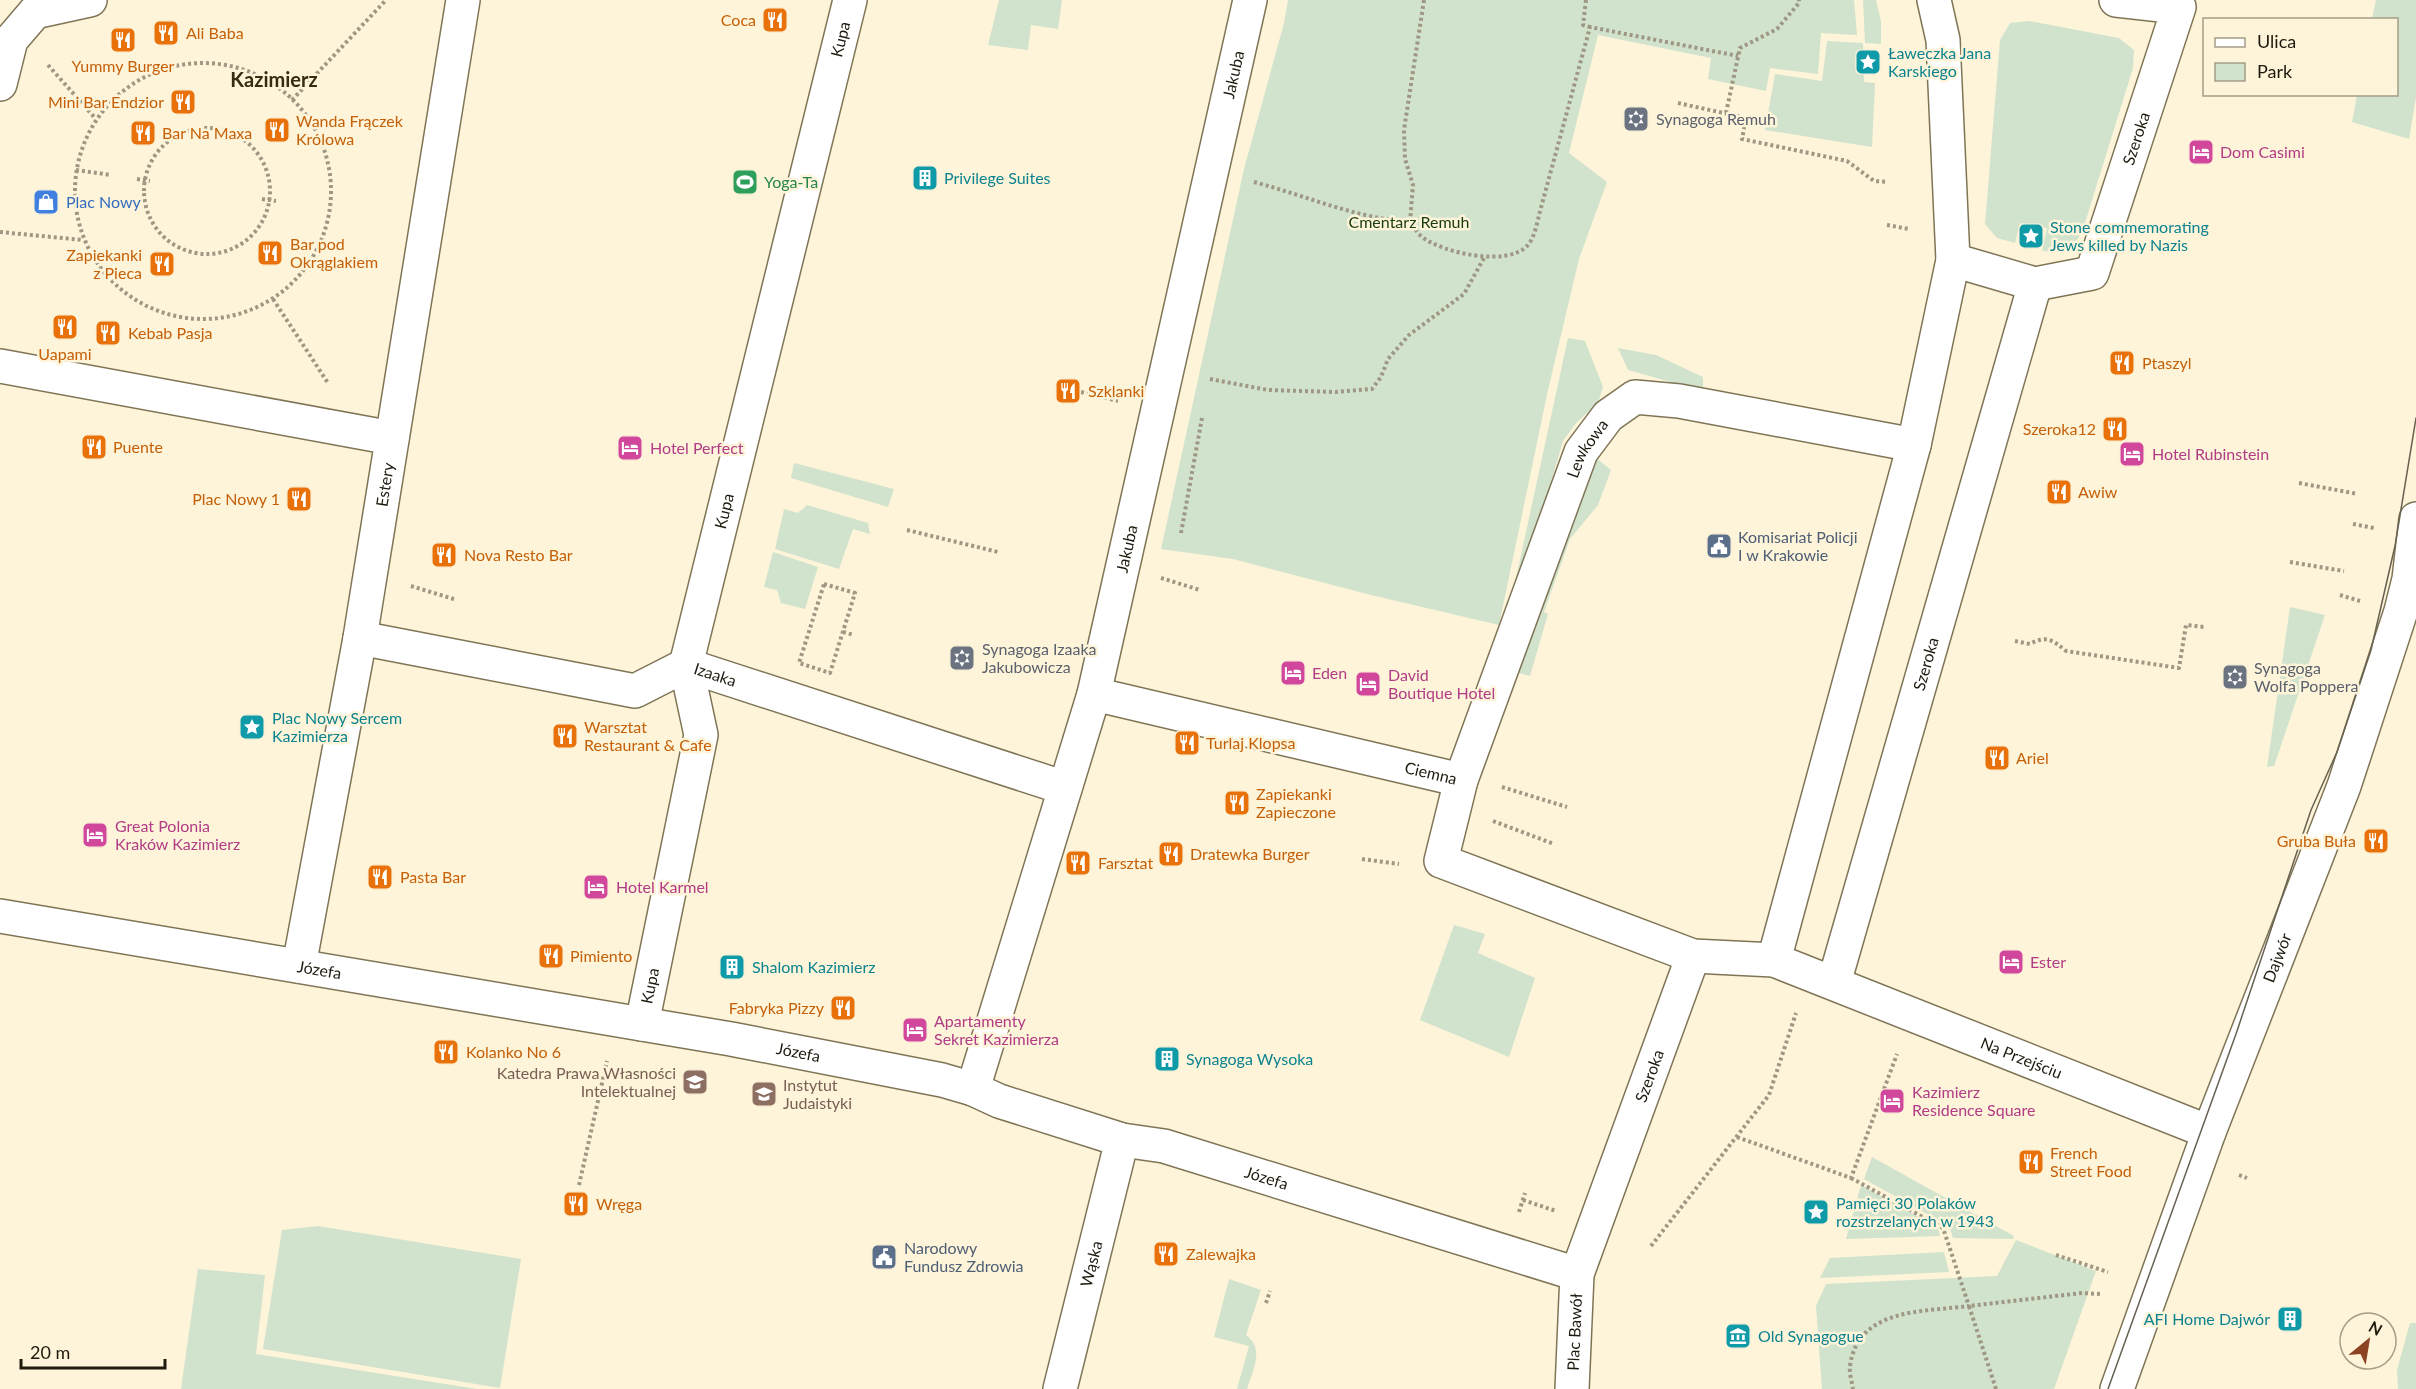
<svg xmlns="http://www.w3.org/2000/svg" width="2416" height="1389" font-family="Lato,sans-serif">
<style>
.green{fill:#d1e3cd}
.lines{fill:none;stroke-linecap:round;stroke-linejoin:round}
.street-casing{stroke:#7f7556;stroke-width:36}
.path{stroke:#9e9783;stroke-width:4;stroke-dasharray:3 3;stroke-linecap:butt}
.street{stroke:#fff;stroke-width:33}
.tram{stroke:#666150;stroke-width:1.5}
.labels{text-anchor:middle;stroke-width:5;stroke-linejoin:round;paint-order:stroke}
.food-label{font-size:16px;fill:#c56008;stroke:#fdf4d9;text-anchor:start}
.street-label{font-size:16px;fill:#1e1a0e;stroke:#fdf4d9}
.culture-label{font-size:16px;fill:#0d838f;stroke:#fdf4d9;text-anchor:start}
.worship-label{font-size:16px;fill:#5b616d;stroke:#fdf4d9;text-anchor:start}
.hotel-label{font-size:16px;fill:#b23c85;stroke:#fdf4d9;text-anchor:start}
.leisure-label{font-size:16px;fill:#27864d;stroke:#fdf4d9;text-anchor:start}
.shop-label{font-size:16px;fill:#366cbe;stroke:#fdf4d9;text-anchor:start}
.park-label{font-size:16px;fill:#183c0d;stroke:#fdf4d9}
.service-label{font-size:16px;fill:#4e5e75;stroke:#fdf4d9;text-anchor:start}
.education-label{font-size:16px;fill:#785e54;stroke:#fdf4d9;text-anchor:end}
.quarter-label{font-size:20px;font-weight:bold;fill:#362d10;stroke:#fdf4d9}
</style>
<rect width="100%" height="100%" fill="#fdf4d9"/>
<path class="green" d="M 999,0 L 1062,0 L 1058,29 L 1031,25 L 1028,50 L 988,45 Z
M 1288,0 L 1854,0 L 1857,35 L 1821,33 L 1818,74 L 1770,68 L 1766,91 L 1708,79 L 1711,58 L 1598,35 L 1569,153 L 1607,182 L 1579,259 L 1548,390 L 1499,625 L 1371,595 L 1233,559 L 1161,549 L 1244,169 L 1284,23 Z
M 1863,0 L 1876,0 L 1881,21 L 1881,44 L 1865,43 Z
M 2376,0 L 2416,0 L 2416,97 L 2409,139 L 2352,122 L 2357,95 L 2396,94 L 2396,20 L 2372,19 Z
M 2029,21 L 2119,38 L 2134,50 L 2133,68 L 2084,226 C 2074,250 2067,254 2042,251 L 2047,228 L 2020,223 L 2015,243 L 1997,238 L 1985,224 L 2000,40 L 2010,23 Z
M 1827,41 L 1863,43 L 1864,82 L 1875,83 L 1872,147 L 1765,130 L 1775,74 L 1822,81 Z
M 1568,338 L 1585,341 L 1603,387 L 1598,403 L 1576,423 L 1563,441 L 1523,577 L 1508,615 Z
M 1618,348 L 1656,355 L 1703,377 L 1703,391 L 1628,370 Z
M 1589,452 L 1611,470 L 1598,505 L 1570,539 L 1544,612 L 1548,614 L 1530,676 L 1515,672 Z
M 794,463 L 894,489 L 888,507 L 791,478 Z
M 807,505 L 868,523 L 870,534 L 853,529 L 839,569 L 775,549 L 784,509 L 798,513 Z
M 773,552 L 818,567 L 805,609 L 781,603 L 777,590 L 764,587 Z
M 2290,607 L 2325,615 L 2274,766 L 2267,767 Z
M 1454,925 L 1485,934 L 1478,953 L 1535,978 L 1509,1057 L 1420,1020 Z
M 1872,1157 L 2014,1236 L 2013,1239 L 1953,1238 L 1949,1226 L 1864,1179 Z
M 1861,1185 L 1938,1228 L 1940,1236 L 1846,1239 Z
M 318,1226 L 521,1259 L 500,1388 L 263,1349 L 282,1230 Z
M 2016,1240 L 2096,1271 L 2054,1389 L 1822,1389 L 1816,1306 L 1826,1284 L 1997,1276 Z
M 1944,1252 L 1949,1272 L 1820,1278 L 1830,1258 Z
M 198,1269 L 265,1275 L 256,1354 L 477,1389 L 181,1389 Z
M 1229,1279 L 1261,1290 L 1246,1335 C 1265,1349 1253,1370 1247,1389 L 1237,1389 L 1249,1346 L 1214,1337 Z
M 2410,1323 L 2416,1323 L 2416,1389 L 2398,1389 L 2397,1370 Z"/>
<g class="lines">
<g class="street-casing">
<g id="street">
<path id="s1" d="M 1934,0 L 1943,40 L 1953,260 L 1914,445 L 1774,960 L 2209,1132"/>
<path d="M 0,84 L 11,40 L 35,12 L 90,0"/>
<path id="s2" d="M 1953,260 L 2035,284 L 2092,273 L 2179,7 L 2116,0"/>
<path d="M 0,366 L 392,438"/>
<path id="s3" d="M 360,638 L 635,691 L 686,665 L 1065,788"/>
<path id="s4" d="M 1094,694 L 1461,780"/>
<path id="s5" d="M 0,916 L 731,1039 L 942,1080 L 973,1089 L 999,1101 L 1122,1140 L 1164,1146 L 1577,1274"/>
<path id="s6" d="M 1774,960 L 1693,956 L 1441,861 L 1461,780 L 1581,452 L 1608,416 L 1635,397 L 1679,401 L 1914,445"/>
<path id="s7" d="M 299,966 L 360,638 L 463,0"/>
<path id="s8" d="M 1834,983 L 2035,284"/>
<path id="s9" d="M 642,1024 L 701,735 L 686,665 L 850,0"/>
<path id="s10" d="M 973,1089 L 1094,694 L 1250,0"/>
<path id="s11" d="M 1060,1389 L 1122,1140"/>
<path id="s12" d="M 1572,1389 L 1577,1274 L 1693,956"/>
<path id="s13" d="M 2117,1389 L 2209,1132 L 2344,786 L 2401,611 L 2409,579 L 2416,519"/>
</g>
</g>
<path class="path" d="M 1424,0 L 1404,130 L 1405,159 L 1413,185 L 1410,222 C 1414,227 1417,233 1422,237 C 1443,253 1507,267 1527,246 C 1534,239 1537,224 1539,215 L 1590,27 L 1738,56
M 1586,0 L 1583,25 L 1590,27
M75 191a128 128 0 1 1 256 0a128 128 0 1 1-256 0Z
M 48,65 L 95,118
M 292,100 L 386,0
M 1678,103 L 1746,118 L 1742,139 L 1847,161 L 1874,181 L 1888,182
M 1726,113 L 1740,48 L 1777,29 L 1799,3 L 1799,0
M144 191a63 63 0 1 1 126 0a63 63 0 1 1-126 0Z
M 76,170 L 111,175
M 137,179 L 150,181
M 1254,182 C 1307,196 1355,218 1410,222
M 262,199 L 276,201
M 1887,225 L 1909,229
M 0,232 L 83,240
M 273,299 L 328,383
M 1210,379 L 1268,390 L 1336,392 L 1372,389 L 1381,377 L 1388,359 L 1409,335 L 1464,294 L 1485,256
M 1081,392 L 1118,401
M 2299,483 L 2358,494
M 2353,524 L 2374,528
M 907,530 L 998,552
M 1181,533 L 1202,418
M 2290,562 L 2344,571
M 1161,578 L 1200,590
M 824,584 L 855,593 L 830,673 L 799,663 Z
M 411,586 L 457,600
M 2340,595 L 2360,601
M 843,632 L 854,635
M 2015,641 L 2030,644 C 2046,635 2053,640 2066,651 L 2179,668 L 2186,625 L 2204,627
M 1502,787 L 1567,807
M 1493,821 L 1554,844
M 1362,859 L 1399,864
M 1737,1137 L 1851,1178 L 1897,1054
M 2239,1175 L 2247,1178
M 1851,1178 L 1943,1228 L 1969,1306 C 1925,1312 1858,1307 1850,1366 C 1849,1373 1852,1382 1853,1389
M 579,1185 L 607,1061
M 1523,1200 L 1556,1211
M 1519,1212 L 1525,1193
M 1651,1246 L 1769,1095 L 1796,1013
M 2056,1255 L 2108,1272
M 1266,1303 L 1270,1291
M 1996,1389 L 1969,1306 L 2082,1293 L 2100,1294"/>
<use href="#street" class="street"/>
<path class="tram" d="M 2108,1389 L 2236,1034 L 2311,810 L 2337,752 L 2371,650 L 2395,546 L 2416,418"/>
</g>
<defs>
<g id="restaurant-square" transform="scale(1.35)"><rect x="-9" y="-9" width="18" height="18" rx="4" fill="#e8710a" stroke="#fdf4d9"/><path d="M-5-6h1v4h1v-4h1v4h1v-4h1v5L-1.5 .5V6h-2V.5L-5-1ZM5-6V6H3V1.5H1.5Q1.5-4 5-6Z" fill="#fff"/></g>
<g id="sight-square" transform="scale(1.35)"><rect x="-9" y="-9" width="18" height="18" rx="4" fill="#0f9aa8" stroke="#fdf4d9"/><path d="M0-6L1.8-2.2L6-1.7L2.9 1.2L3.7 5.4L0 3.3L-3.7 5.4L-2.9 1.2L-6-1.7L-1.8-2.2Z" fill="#fff"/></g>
<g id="synagogue-square" transform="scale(1.35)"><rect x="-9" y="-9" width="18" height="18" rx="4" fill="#6b7280" stroke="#fdf4d9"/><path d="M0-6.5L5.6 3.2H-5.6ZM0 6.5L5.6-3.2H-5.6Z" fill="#fff"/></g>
<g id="hotel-square" transform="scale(1.35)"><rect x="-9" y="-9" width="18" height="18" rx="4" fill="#d1479c" stroke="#fdf4d9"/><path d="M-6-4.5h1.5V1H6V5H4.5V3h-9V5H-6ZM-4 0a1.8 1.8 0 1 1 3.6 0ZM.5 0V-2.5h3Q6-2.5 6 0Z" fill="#fff"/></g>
<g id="building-square" transform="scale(1.35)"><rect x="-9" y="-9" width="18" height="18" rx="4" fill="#0f9aa8" stroke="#fdf4d9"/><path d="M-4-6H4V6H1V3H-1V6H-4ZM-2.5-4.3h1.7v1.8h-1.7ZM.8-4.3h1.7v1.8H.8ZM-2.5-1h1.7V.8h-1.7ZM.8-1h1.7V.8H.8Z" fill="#fff"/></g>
<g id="stadium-square" transform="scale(1.35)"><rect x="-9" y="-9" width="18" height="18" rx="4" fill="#2e9e5b" stroke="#fdf4d9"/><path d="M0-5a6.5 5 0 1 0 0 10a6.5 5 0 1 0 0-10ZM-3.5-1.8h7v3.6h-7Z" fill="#fff"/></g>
<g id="shop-square" transform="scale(1.35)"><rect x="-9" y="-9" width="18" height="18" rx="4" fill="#3f7fe0" stroke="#fdf4d9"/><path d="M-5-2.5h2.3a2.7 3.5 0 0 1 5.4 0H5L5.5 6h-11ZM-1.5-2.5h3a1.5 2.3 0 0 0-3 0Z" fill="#fff"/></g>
<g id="civic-square" transform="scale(1.35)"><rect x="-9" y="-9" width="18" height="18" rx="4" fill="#5c6f8a" stroke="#fdf4d9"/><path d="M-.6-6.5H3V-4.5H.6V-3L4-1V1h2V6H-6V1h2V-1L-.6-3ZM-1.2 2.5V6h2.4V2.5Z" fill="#fff"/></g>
<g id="university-square" transform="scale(1.35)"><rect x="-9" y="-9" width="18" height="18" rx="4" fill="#8d6e63" stroke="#fdf4d9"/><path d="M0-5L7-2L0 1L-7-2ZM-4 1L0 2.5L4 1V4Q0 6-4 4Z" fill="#fff"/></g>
<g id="museum-square" transform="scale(1.35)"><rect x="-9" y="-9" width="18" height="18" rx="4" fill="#0f9aa8" stroke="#fdf4d9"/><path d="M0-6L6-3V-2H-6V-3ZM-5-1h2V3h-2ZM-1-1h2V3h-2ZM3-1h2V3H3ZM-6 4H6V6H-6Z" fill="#fff"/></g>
</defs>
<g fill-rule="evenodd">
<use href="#restaurant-square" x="775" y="20"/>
<use href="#restaurant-square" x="166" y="33"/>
<use href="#restaurant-square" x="123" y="40"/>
<use href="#sight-square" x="1868" y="62"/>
<use href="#restaurant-square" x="183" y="102"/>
<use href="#synagogue-square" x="1636" y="119"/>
<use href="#restaurant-square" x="277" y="130"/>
<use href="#restaurant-square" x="143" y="133"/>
<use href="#hotel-square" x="2201" y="152"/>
<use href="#building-square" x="925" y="178"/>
<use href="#stadium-square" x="745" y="182"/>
<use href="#shop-square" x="46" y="202"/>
<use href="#sight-square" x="2031" y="236"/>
<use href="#restaurant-square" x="270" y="253"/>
<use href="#restaurant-square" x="162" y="264"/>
<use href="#restaurant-square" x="65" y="327"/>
<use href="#restaurant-square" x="108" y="333"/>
<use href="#restaurant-square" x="2122" y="363"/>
<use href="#restaurant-square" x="1068" y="391"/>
<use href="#restaurant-square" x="2115" y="429"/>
<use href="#restaurant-square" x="94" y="447"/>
<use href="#hotel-square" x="630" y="448"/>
<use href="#hotel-square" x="2132" y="454"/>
<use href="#restaurant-square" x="2059" y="492"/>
<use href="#restaurant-square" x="299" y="499"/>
<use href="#civic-square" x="1719" y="546"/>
<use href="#restaurant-square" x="444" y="555"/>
<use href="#synagogue-square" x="962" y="658"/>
<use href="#hotel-square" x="1293" y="673"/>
<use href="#synagogue-square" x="2235" y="677"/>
<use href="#hotel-square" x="1368" y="684"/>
<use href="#sight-square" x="252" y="727"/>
<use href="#restaurant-square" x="565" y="736"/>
<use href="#restaurant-square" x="1187" y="743"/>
<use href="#restaurant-square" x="1997" y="758"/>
<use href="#restaurant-square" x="1237" y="803"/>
<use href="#hotel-square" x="95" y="835"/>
<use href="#restaurant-square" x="2376" y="841"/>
<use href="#restaurant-square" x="1171" y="854"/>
<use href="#restaurant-square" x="1078" y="863"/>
<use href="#restaurant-square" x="380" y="877"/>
<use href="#hotel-square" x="596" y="887"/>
<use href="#restaurant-square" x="551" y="956"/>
<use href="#hotel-square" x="2011" y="962"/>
<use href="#building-square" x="732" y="967"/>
<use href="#restaurant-square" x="843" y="1008"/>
<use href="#hotel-square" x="915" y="1030"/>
<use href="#restaurant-square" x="446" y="1052"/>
<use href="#building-square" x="1167" y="1059"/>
<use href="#university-square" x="695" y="1082"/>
<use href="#university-square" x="764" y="1094"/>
<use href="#hotel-square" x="1892" y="1101"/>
<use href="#restaurant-square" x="2031" y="1162"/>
<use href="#restaurant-square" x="576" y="1204"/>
<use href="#sight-square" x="1816" y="1212"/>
<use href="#restaurant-square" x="1166" y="1254"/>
<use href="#civic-square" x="884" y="1257"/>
<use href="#building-square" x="2290" y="1319"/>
<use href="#museum-square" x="1738" y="1336"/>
</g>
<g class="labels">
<g class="food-label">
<text x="756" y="26" text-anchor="end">Coca</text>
<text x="186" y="39">Ali Baba</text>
<text x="123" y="72" text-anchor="middle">Yummy Burger</text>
<text x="164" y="108" text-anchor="end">Mini Bar Endzior</text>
<text x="296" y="127">Wanda Frączek<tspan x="296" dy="18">Królowa</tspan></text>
<text x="162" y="139">Bar Na Maxa</text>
<text x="290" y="250">Bar pod<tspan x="290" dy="18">Okrąglakiem</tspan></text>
<text x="142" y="261" text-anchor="end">Zapiekanki<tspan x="142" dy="18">z Pieca</tspan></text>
<text x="128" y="339">Kebab Pasja</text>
<text x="65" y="360" text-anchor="middle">Uapami</text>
<text x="2142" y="369">Ptaszyl</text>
<text x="1088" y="397">Szklanki</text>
<text x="2096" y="435" text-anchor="end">Szeroka12</text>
<text x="113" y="453">Puente</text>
<text x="2078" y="498">Awiw</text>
<text x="280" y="505" text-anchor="end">Plac Nowy 1</text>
<text x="464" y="561">Nova Resto Bar</text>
<text x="584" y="733">Warsztat<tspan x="584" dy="18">Restaurant &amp; Cafe</tspan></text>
<text x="1206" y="749">Turlaj Klopsa</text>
<text x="2016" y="764">Ariel</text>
<text x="1256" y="800">Zapiekanki<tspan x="1256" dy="18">Zapieczone</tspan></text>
<text x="2356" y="847" text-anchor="end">Gruba Buła</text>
<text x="1190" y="860">Dratewka Burger</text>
<text x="1098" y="869">Farsztat</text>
<text x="400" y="883">Pasta Bar</text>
<text x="570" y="962">Pimiento</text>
<text x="824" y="1014" text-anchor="end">Fabryka Pizzy</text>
<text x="466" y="1058">Kolanko No 6</text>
<text x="2050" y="1159">French<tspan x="2050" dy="18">Street Food</tspan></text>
<text x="596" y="1210">Wręga</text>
<text x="1186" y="1260">Zalewajka</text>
</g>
<g class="street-label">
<text dy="6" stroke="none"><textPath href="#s9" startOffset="1011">Kupa</textPath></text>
<text dy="6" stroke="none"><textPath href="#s10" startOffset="1048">Jakuba</textPath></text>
<text dy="6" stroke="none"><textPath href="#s2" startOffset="285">Szeroka</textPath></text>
<text dy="6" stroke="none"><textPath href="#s6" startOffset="789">Lewkowa</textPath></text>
<text dy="6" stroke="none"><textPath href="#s7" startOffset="489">Estery</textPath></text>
<text dy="6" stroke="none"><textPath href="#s9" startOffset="525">Kupa</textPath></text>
<text dy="6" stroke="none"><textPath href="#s10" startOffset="562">Jakuba</textPath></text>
<text dy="6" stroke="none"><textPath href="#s8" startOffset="332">Szeroka</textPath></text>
<text dy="6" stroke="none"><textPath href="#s3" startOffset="368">Izaaka</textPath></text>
<text dy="6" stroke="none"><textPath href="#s4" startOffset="346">Ciemna</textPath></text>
<text dy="6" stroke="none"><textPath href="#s13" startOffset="460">Dajwór</textPath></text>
<text dy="6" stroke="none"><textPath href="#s5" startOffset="324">Józefa</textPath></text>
<text dy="6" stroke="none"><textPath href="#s9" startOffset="39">Kupa</textPath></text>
<text dy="6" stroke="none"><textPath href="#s5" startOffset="810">Józefa</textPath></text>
<text dy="6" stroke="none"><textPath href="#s1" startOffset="1250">Na Przejściu</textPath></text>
<text dy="6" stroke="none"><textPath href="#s12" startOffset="326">Szeroka</textPath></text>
<text dy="6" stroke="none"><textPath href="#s5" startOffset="1296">Józefa</textPath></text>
<text dy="6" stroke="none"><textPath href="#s11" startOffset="129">Wąska</textPath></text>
<text dy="6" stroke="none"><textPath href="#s12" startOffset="57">Plac Bawół</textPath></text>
</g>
<g class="culture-label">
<text x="1888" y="59">Ławeczka Jana<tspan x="1888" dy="18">Karskiego</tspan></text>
<text x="944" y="184">Privilege Suites</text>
<text x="2050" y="233">Stone commemorating<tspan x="2050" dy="18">Jews killed by Nazis</tspan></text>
<text x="272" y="724">Plac Nowy Sercem<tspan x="272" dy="18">Kazimierza</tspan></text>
<text x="752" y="973">Shalom Kazimierz</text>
<text x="1186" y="1065">Synagoga Wysoka</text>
<text x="1836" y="1209">Pamięci 30 Polaków<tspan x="1836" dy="18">rozstrzelanych w 1943</tspan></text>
<text x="2270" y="1325" text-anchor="end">AFI Home Dajwór</text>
<text x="1758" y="1342">Old Synagogue</text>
</g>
<g class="worship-label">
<text x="1656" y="125">Synagoga Remuh</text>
<text x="982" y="655">Synagoga Izaaka<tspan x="982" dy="18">Jakubowicza</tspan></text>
<text x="2254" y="674">Synagoga<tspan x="2254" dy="18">Wolfa Poppera</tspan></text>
</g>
<g class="hotel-label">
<text x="2220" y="158">Dom Casimi</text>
<text x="650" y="454">Hotel Perfect</text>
<text x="2152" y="460">Hotel Rubinstein</text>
<text x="1312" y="679">Eden</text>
<text x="1388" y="681">David<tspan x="1388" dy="18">Boutique Hotel</tspan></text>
<text x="115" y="832">Great Polonia<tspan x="115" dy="18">Kraków Kazimierz</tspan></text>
<text x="616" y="893">Hotel Karmel</text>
<text x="2030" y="968">Ester</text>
<text x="934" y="1027">Apartamenty<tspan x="934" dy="18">Sekret Kazimierza</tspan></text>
<text x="1912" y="1098">Kazimierz<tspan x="1912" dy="18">Residence Square</tspan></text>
</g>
<g class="leisure-label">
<text x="764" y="188">Yoga-Ta</text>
</g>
<g class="shop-label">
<text x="66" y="208">Plac Nowy</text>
</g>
<g class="park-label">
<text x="1409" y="228">Cmentarz Remuh</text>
</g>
<g class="service-label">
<text x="1738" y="543">Komisariat Policji<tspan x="1738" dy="18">I w Krakowie</tspan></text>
<text x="904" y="1254">Narodowy<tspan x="904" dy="18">Fundusz Zdrowia</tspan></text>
</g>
<g class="education-label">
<text x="676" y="1079">Katedra Prawa Własności<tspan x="676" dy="18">Intelektualnej</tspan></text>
<text x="783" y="1091" text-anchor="start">Instytut<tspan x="783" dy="18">Judaistyki</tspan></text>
</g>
<g class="quarter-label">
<text x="274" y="87">Kazimierz</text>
</g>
</g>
<rect x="2203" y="18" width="195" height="78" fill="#fdf4d9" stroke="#a49d88" stroke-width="1.5"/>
<rect x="2215" y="38" width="30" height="9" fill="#ffffff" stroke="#a49d88" stroke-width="1.5"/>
<text x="2257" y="48" font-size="18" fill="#1e1a0e">Ulica</text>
<rect x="2215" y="63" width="30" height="18" fill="#d1e3cd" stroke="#a49d88" stroke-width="1.5"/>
<text x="2257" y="78" font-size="18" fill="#1e1a0e">Park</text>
<g transform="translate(2368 1341) rotate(30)"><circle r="28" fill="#fdf4d9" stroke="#a49d88" stroke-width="1.5"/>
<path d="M0-4.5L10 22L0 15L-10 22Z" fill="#8b4321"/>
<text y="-9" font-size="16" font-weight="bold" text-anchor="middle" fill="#1e1a0e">N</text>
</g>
<path d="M21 1359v9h144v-9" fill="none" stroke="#1e1a0e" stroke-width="3"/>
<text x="30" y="1359" font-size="18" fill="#1e1a0e" stroke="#fdf4d9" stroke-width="4.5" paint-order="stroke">20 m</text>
</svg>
